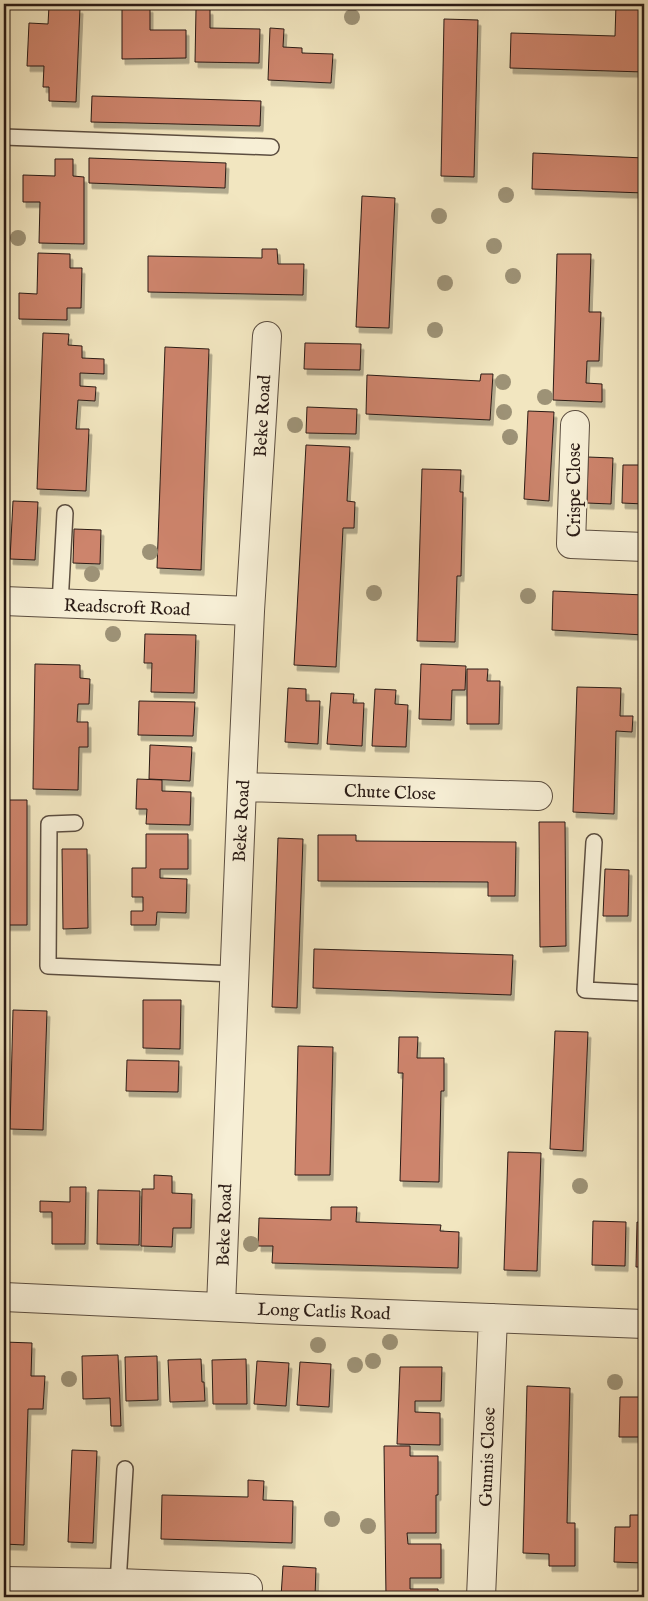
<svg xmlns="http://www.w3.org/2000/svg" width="648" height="1601" font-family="'IM FELL English',serif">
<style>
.building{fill:#cd846c;stroke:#2a1b15;filter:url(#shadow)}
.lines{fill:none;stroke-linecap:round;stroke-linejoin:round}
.service-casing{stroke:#5c4e40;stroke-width:18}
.minor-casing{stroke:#5c4e40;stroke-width:30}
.service{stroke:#f7efd6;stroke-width:15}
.minor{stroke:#f7efd6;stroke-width:28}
.tree{fill:#9d9276}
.labels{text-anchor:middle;stroke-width:5;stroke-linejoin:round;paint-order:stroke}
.street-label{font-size:18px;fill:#2a1b15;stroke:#f7efd6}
</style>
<defs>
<filter id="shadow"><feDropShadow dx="3" dy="5.5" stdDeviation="0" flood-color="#0004"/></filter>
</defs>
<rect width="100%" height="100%" fill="#f2e6c0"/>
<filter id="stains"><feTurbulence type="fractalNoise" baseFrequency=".004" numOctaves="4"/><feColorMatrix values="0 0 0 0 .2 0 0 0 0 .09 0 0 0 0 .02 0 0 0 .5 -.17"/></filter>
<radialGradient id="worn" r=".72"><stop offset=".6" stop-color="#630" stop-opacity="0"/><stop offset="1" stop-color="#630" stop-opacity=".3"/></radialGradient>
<path class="building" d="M 616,4 L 644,4 L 644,72 L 510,68 L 511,33 L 615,36 Z
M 49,6 L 80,8 L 76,102 L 49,101 L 49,87 L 43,87 L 44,66 L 27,66 L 29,23 L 48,24 Z
M 122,7 L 150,7 L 150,30 L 186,30 L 186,58 L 122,59 Z
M 196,9 L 210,9 L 210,28 L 260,29 L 259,63 L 195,62 Z
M 444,19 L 478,20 L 474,177 L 441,176 Z
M 270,28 L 284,29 L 283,47 L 302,48 L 302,53 L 333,54 L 331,83 L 268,80 Z
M 92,96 L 261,101 L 260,126 L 91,122 Z
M 533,153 L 644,158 L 644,193 L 532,189 Z
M 89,158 L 226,163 L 225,188 L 89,183 Z
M 55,159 L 73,159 L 73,176 L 84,177 L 84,244 L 39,243 L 40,202 L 23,202 L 23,175 L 55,176 Z
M 362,196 L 395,198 L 389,328 L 356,327 Z
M 262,249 L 277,249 L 278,264 L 304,264 L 303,295 L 148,292 L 148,256 L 262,258 Z
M 38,253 L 70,254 L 70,268 L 82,268 L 81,308 L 67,308 L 67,320 L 19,319 L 19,293 L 37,294 Z
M 557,254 L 591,254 L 589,312 L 601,312 L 599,361 L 587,361 L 586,383 L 602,384 L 602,402 L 553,400 Z
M 43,333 L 69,334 L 68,345 L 82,346 L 82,358 L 104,359 L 104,374 L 80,373 L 80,386 L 96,387 L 95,401 L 78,400 L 76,429 L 89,429 L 86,491 L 37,489 Z
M 305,343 L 361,344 L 360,370 L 304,369 Z
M 165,347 L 209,349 L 201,570 L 157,568 Z
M 481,374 L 493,374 L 490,420 L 366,414 L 367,375 L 480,381 Z
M 307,407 L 357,409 L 356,434 L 306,433 Z
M 528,411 L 554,412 L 549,501 L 524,499 Z
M 306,445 L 350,447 L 347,501 L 355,502 L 354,528 L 343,528 L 336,667 L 294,665 Z
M 588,457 L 613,458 L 611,504 L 587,503 Z
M 623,465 L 644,465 L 644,504 L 622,503 Z
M 422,469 L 461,470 L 460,492 L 463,492 L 461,576 L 457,576 L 455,642 L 417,641 Z
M 13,501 L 38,502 L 35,560 L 10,559 Z
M 74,529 L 101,530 L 100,564 L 73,563 Z
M 553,591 L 644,595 L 644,635 L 552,630 Z
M 145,634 L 196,635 L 194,693 L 151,692 L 152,663 L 144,663 Z
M 35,664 L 80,665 L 80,678 L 90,679 L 89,704 L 78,704 L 77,722 L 88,722 L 88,747 L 79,747 L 78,790 L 33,789 Z
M 421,664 L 466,666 L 465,690 L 452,690 L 451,720 L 419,719 Z
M 467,669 L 488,669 L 487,681 L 500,681 L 499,724 L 467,724 Z
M 577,687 L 621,688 L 620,716 L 633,716 L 632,732 L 616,731 L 614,814 L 573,812 Z
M 288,688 L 306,689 L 306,701 L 320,701 L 318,744 L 285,742 Z
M 375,689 L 396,690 L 395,704 L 408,705 L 406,747 L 372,746 Z
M 331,693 L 354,694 L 353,703 L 364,703 L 362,746 L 327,744 Z
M 139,701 L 195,702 L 193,736 L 138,735 Z
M 150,745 L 192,747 L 190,781 L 149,779 Z
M 137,779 L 162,780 L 162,791 L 191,792 L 190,825 L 146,824 L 147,809 L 136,809 Z
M 4,800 L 27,800 L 27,925 L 4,925 Z
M 539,822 L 565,822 L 566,946 L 540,947 Z
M 146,834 L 188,834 L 188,869 L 160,869 L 160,878 L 187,879 L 186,913 L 157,912 L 156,925 L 131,925 L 131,911 L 143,911 L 143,897 L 132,897 L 132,868 L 146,868 Z
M 318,835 L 356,835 L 356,841 L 516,842 L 515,896 L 488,896 L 488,882 L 318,881 Z
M 278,838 L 303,839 L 297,1008 L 272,1007 Z
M 62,849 L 87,849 L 88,928 L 63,929 Z
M 605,869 L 629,870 L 628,916 L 603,916 Z
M 314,949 L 513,955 L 511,995 L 313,988 Z
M 143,1000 L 181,1000 L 180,1049 L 143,1048 Z
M 13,1010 L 47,1011 L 43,1130 L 10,1129 Z
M 555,1031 L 588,1032 L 583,1151 L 550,1149 Z
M 399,1037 L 418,1037 L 417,1058 L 444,1058 L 444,1091 L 441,1091 L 439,1182 L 400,1181 L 403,1073 L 398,1073 Z
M 298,1046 L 333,1047 L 330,1175 L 295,1175 Z
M 127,1060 L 179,1061 L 178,1092 L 126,1091 Z
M 508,1152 L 541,1153 L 537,1271 L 504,1270 Z
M 154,1175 L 172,1176 L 172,1193 L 192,1194 L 191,1228 L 173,1228 L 172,1247 L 141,1246 L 142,1189 L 154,1189 Z
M 70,1187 L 86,1187 L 85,1244 L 52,1244 L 52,1212 L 40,1212 L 40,1201 L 70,1202 Z
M 98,1190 L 140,1191 L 139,1245 L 97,1244 Z
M 331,1207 L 357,1207 L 356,1222 L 441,1225 L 440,1231 L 459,1232 L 458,1268 L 272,1263 L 273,1246 L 258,1246 L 259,1218 L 331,1220 Z
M 593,1221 L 626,1222 L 625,1266 L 592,1265 Z
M 637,1222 L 644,1223 L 644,1267 L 636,1267 Z
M 4,1342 L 32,1343 L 31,1376 L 45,1376 L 43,1409 L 28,1409 L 24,1545 L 4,1544 Z
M 118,1355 L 121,1426 L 111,1426 L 110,1398 L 83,1399 L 82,1356 Z
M 157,1356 L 158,1400 L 126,1401 L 125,1357 Z
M 201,1359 L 202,1382 L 204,1382 L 205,1401 L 170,1402 L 168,1360 Z
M 246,1359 L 247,1404 L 213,1404 L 212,1360 Z
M 257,1361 L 289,1363 L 286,1406 L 254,1404 Z
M 300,1362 L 331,1364 L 329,1407 L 297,1405 Z
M 400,1367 L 442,1367 L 441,1401 L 415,1401 L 415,1412 L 440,1413 L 440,1445 L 397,1444 Z
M 527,1386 L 570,1388 L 567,1523 L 575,1523 L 575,1566 L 549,1566 L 549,1554 L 523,1553 Z
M 620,1397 L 644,1397 L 644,1437 L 619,1437 Z
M 384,1446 L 410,1446 L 410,1456 L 438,1456 L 438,1495 L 436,1495 L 436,1533 L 407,1533 L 408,1544 L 441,1544 L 441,1578 L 410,1578 L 410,1589 L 438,1589 L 438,1597 L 386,1597 Z
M 72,1450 L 97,1451 L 93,1543 L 68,1542 Z
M 248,1480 L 264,1481 L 263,1500 L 293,1501 L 292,1543 L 161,1539 L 162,1495 L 248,1497 Z
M 630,1515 L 644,1515 L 644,1563 L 614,1562 L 615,1527 L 630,1527 Z
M 283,1566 L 316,1568 L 315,1597 L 281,1597 Z"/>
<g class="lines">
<g class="service-casing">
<path id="service" d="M 4,137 L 271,147
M 60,604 L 65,513
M 75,823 L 49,824 L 48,966 L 234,974
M 594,842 L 585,990 L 644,993
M 118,1583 L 125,1469"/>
</g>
<g class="minor-casing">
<path id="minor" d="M 575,425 L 571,544 L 644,547
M 4,601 L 250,611
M 242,787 L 538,796
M 4,1297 L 283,1310 L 644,1324
M 221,1306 L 242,787 L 250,611 L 267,336
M 4,1581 L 118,1583 L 248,1588
M 481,1597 L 493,1318"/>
</g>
<use href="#service" class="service"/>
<use href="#minor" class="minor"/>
</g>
<g class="tree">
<circle cx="352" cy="17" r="8"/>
<circle cx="506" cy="195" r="8"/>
<circle cx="439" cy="216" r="8"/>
<circle cx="18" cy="238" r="8"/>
<circle cx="494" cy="246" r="8"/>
<circle cx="513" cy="276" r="8"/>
<circle cx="445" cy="283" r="8"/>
<circle cx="435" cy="330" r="8"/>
<circle cx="503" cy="382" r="8"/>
<circle cx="545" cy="397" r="8"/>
<circle cx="504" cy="412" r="8"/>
<circle cx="295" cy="425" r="8"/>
<circle cx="510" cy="437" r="8"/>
<circle cx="150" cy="552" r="8"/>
<circle cx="92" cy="574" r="8"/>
<circle cx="374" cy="593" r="8"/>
<circle cx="528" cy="596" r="8"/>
<circle cx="113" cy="634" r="8"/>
<circle cx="580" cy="1186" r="8"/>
<circle cx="251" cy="1244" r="8"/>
<circle cx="390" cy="1342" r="8"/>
<circle cx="318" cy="1345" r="8"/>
<circle cx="373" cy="1361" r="8"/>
<circle cx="355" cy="1365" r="8"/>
<circle cx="69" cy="1379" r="8"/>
<circle cx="615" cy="1382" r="8"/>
<circle cx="332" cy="1519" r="8"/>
<circle cx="368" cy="1526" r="8"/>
</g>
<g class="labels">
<g class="street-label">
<text transform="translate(262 416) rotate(-87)" y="6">Beke Road</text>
<text transform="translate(574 490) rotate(-90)" y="6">Crispe Close</text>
<text transform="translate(127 607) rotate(2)" y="6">Readscroft Road</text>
<text transform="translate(390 792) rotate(2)" y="6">Chute Close</text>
<text transform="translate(241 821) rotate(-87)" y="6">Beke Road</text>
<text transform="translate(224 1225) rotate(-88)" y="6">Beke Road</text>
<text transform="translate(324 1311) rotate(2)" y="6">Long Catlis Road</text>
<text transform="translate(487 1457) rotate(-88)" y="6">Gunnis Close</text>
</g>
</g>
<rect width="648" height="1601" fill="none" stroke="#f2e6c0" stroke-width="20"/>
<rect x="5" y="5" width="638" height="1591" fill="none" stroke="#2a1b15" stroke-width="2.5"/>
<rect x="10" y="10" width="628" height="1581" fill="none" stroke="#2a1b15"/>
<rect width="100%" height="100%" filter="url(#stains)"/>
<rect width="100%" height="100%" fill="url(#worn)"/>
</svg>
